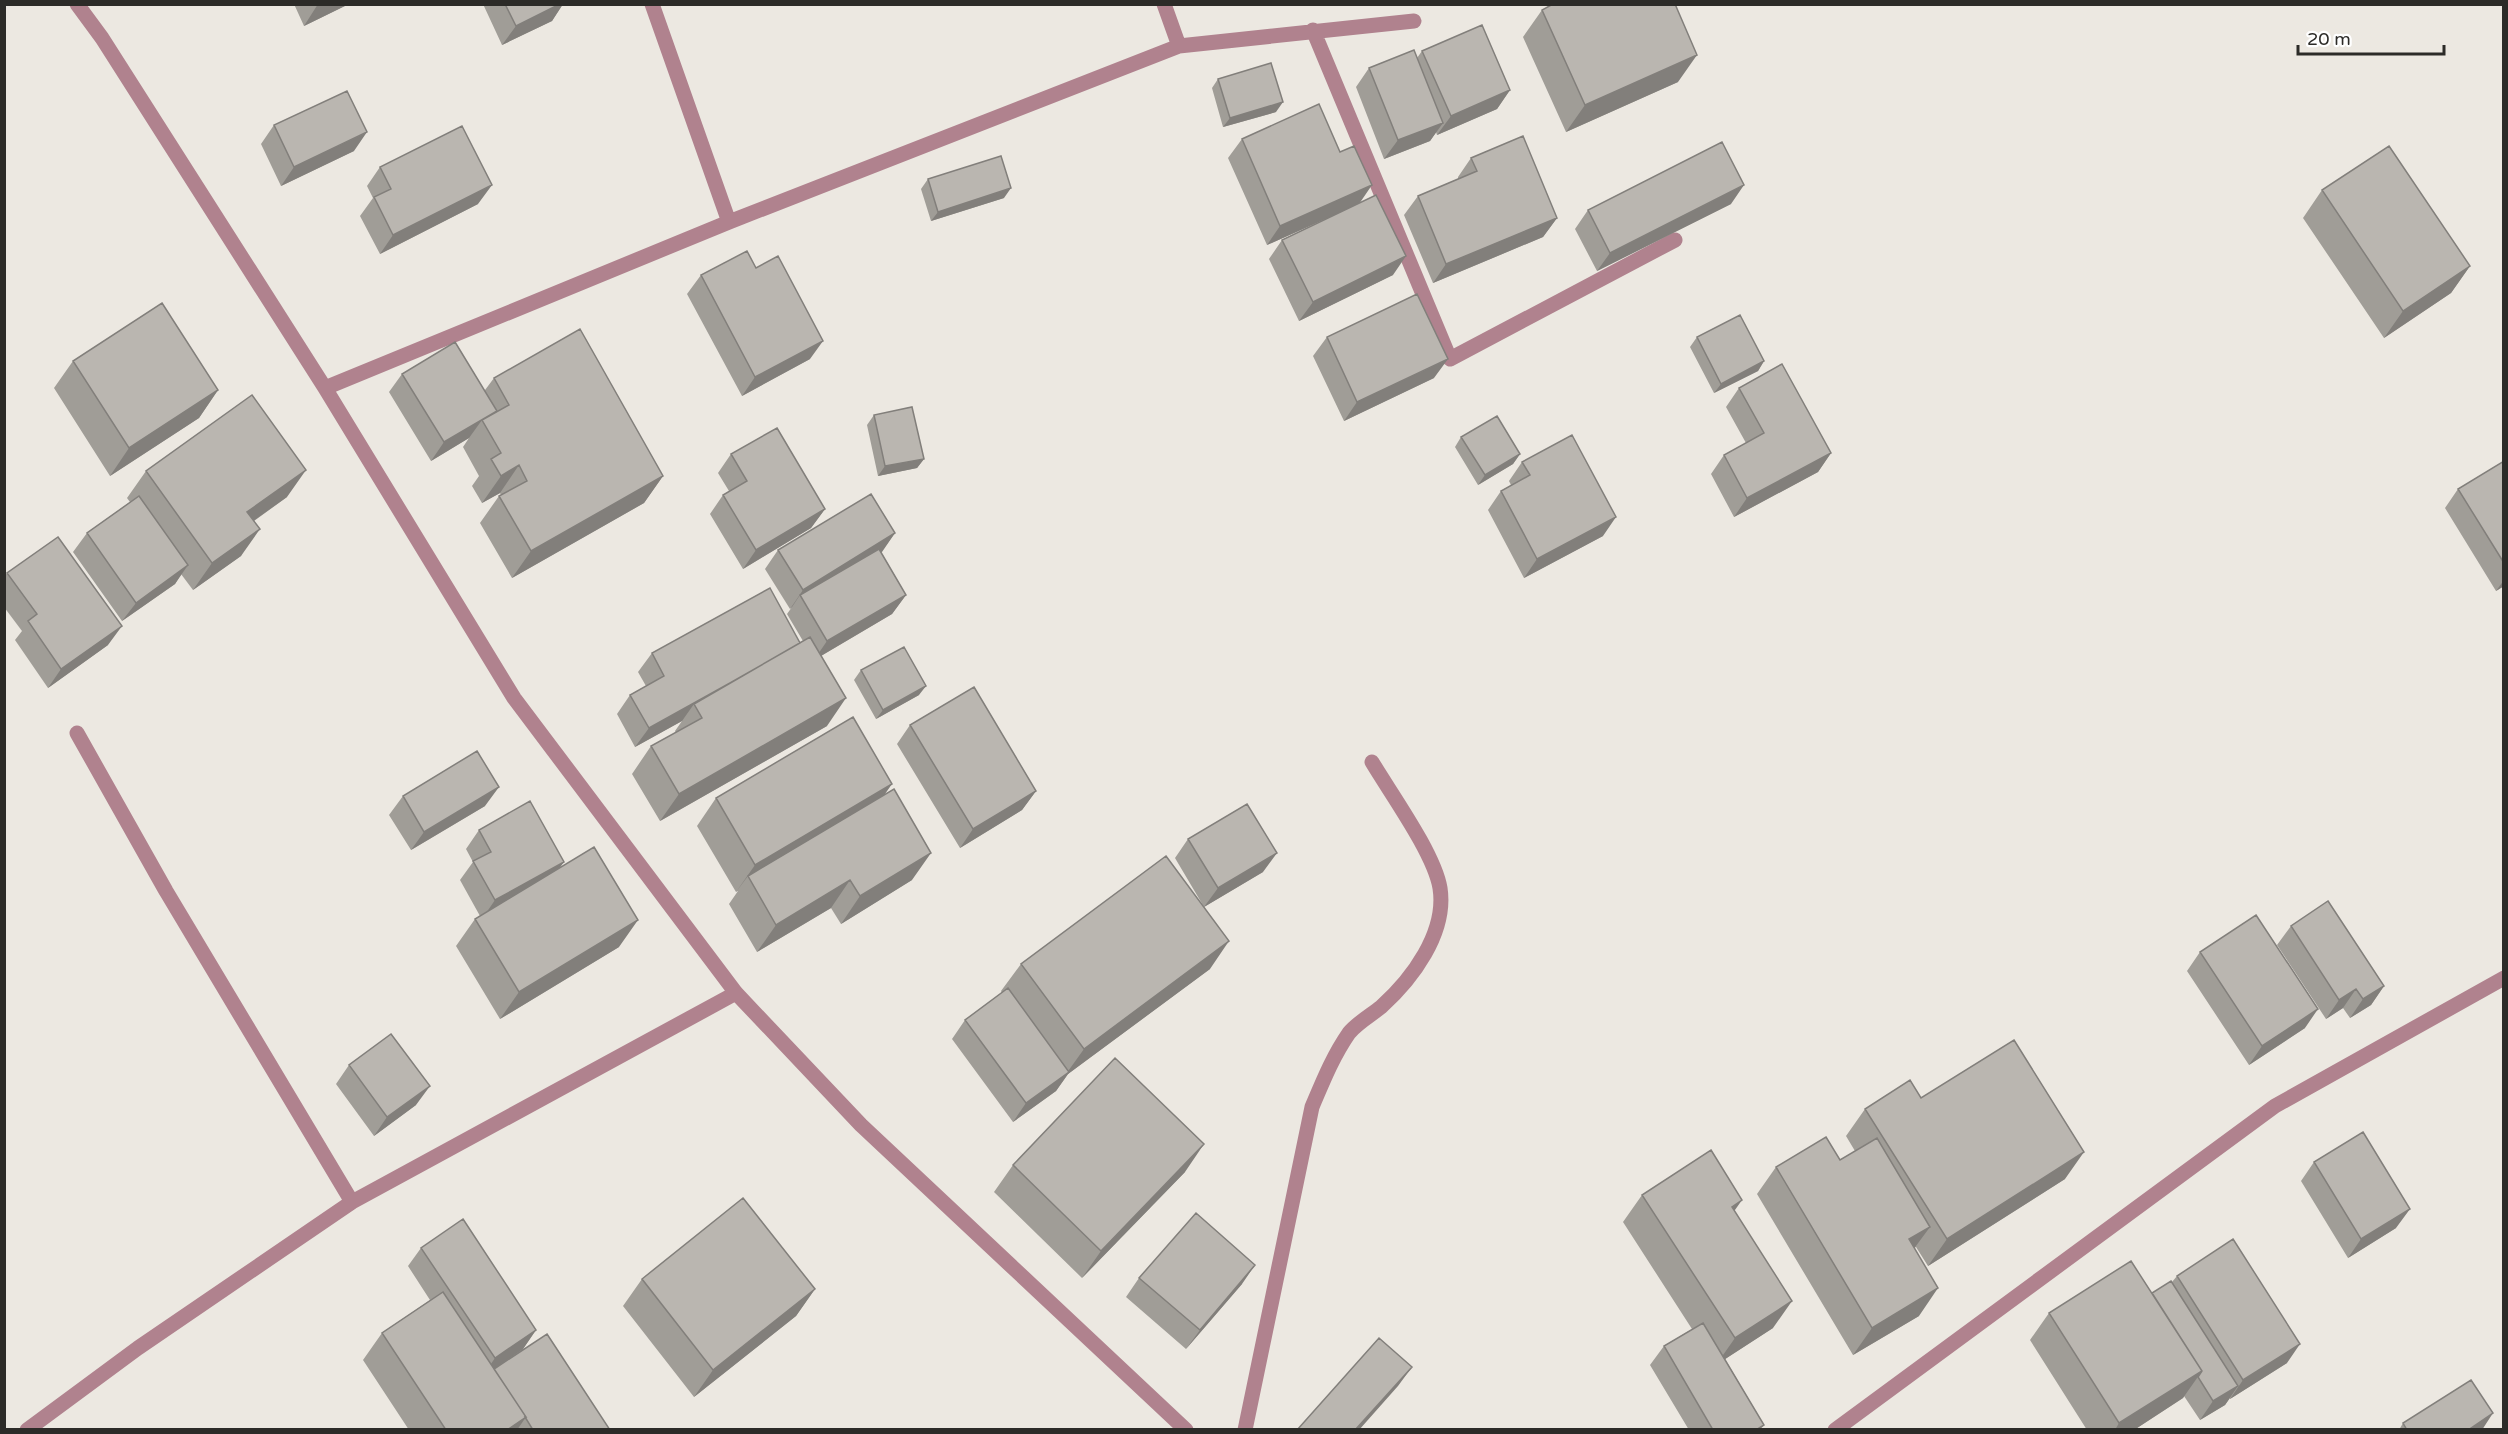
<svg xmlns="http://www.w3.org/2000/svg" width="2508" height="1434" font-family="'Varela Round',sans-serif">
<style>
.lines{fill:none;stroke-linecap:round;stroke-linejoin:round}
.minor{stroke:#b0828e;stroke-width:15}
.wall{fill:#a09d97}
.shaded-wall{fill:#827f7b}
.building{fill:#bab6b0;stroke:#827f7b;stroke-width:1.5}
</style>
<rect width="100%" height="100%" fill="#ece8e1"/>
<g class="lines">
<path class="minor" d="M 77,4 L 102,38 L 325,388 L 514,698 L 736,993 L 861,1125 L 1186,1430
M 652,4 L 729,222
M 1164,4 L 1179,46
M 1313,30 L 1450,359 L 1675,240
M 325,388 L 729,222 L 1179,46 L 1414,21
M 77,733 L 166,891 L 352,1202
M 27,1430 L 138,1348 L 352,1202 L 736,993
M 1245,1430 L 1312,1107 C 1323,1081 1333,1056 1349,1033 C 1357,1023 1371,1015 1381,1007 C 1412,979 1447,933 1440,888 C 1434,853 1391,794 1372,762
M 1835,1430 L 2275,1106 L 2504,978"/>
</g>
<path class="wall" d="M 294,4 L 349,4 L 304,26 Z
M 483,4 L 563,4 L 552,21 L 502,45 Z
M 1542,10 L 1678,82 L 1566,132 L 1523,37 Z
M 1422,51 L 1510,90 L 1497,109 L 1437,135 L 1436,132 L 1430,141 L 1384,159 L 1356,87 L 1369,68 L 1417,58 Z
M 1218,79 L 1276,112 L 1223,127 L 1212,88 Z
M 274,125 L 354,151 L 281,186 L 261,144 Z
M 1242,139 L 1360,202 L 1393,275 L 1299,321 L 1269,259 L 1282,240 L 1332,216 L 1267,245 L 1228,158 Z
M 1471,158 L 1557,218 L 1543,237 L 1433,283 L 1404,215 L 1418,196 L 1458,179 L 1458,177 Z
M 380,167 L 478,204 L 380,254 L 360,216 L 373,198 L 367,186 Z
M 928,179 L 1004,198 L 931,221 L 921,189 Z
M 2322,190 L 2470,266 L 2451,293 L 2384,338 L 2303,218 Z
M 1731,204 L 1597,271 L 1575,229 L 1588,210 Z
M 701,275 L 810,359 L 742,396 L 687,294 Z
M 1327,337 L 1434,378 L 1344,421 L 1313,356 Z
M 1697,337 L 1764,361 L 1758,371 L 1714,393 L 1690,347 Z
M 73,361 L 218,390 L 199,418 L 110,476 L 54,388 Z
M 402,374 L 485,390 L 494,378 L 663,476 L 644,503 L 512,578 L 480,523 L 499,496 L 501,495 L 500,493 L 482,503 L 472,486 L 479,476 L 463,447 L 469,438 L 431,461 L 389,392 Z
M 1739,388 L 1831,453 L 1818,472 L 1734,517 L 1711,474 L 1724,455 L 1746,443 L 1726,407 Z
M 874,415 L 924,459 L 917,468 L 878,476 L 867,425 Z
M 1461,437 L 1520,454 L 1513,464 L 1478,485 L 1455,447 Z
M 731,454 L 825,509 L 811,528 L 743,569 L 710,514 L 723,495 L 729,491 L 718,473 Z
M 2504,461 L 2504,586 L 2496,591 L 2445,508 L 2458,489 Z
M 1522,462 L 1603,536 L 1524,578 L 1488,510 L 1501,491 L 1511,485 L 1509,481 Z
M 146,471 L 287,497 L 254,521 L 241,556 L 193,590 L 181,574 L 175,584 L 122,621 L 73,552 L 87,533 L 130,502 L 127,498 Z
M 895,533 L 881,552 L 906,595 L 892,614 L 821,656 L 827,726 L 660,821 L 632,774 L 651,746 L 676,733 L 675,731 L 682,721 L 635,747 L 617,714 L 630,695 L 646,686 L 638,672 L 652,653 L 800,643 L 803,641 L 787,614 L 792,607 L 790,609 L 765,569 L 778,550 Z
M 7,573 L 108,645 L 48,688 L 15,640 L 22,631 L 4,607 L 4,577 Z
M 861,670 L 919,695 L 876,719 L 854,680 Z
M 910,725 L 1036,791 L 1022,810 L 960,848 L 897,744 Z
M 884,795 L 912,880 L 841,924 L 831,908 L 757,952 L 729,904 L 738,891 L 736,892 L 697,826 L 716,798 Z
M 403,796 L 485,806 L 411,850 L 389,815 Z
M 479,830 L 560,868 L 619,947 L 500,1019 L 456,946 L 475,919 L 480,916 L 460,880 L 473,862 L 466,849 Z
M 1188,839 L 1263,872 L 1204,907 L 1175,858 Z
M 2291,926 L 2384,986 L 2371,1005 L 2350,1018 L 2343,1008 L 2326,1019 L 2277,945 Z
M 2200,952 L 2305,1028 L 2249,1065 L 2187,971 Z
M 1021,964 L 1210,969 L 1068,1074 L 1056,1091 L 1013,1122 L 952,1039 L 965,1020 L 1002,993 L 1001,991 Z
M 349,1065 L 416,1105 L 374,1136 L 336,1084 Z
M 1921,1098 L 2065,1179 L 1928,1266 L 1916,1247 L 1914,1248 L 1919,1316 L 1853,1355 L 1757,1194 L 1776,1167 L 1840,1160 L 1855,1151 L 1846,1136 L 1865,1109 Z
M 2314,1162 L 2396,1228 L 2348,1258 L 2301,1181 Z
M 1013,1165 L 1185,1172 L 1082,1278 L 994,1192 Z
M 1642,1195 L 1734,1212 L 1773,1328 L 1725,1359 L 1764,1425 L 1760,1430 L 1689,1430 L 1650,1365 L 1664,1346 L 1692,1329 L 1623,1222 Z
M 421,1248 L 536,1330 L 523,1349 L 610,1430 L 409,1430 L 363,1360 L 382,1333 L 430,1300 L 408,1266 Z
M 2177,1276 L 2287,1363 L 2230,1399 L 2230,1398 L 2225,1405 L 2200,1420 L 2184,1396 L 2183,1398 L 2134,1430 L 2087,1430 L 2030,1340 L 2049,1313 L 2152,1293 L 2172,1282 Z
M 1139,1278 L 1242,1284 L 1186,1349 L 1126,1297 Z
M 642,1279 L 815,1289 L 796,1316 L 694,1397 L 623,1306 Z
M 2403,1423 L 2482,1430 L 2399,1430 Z"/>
<path class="shaded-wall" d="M 318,4 L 349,4 L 304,26 Z
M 560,4 L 563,4 L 552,21 L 502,45 L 516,26 Z
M 1697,55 L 1678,82 L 1566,132 L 1585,105 Z
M 1510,90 L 1497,109 L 1437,135 L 1451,116 Z
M 1283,102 L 1276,112 L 1223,127 L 1230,118 Z
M 1443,123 L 1430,141 L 1384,159 L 1398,140 Z
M 367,132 L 354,151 L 281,186 L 294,167 Z
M 492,185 L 478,204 L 380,254 L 393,235 Z
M 1372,185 L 1359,204 L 1267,245 L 1280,226 Z
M 1744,185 L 1731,204 L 1597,271 L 1610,253 Z
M 1011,188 L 1004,198 L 931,221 L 938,212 Z
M 1557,218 L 1543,237 L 1433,283 L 1446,264 Z
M 1406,256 L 1393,275 L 1299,321 L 1313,302 Z
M 2470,266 L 2451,293 L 2384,338 L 2403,311 Z
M 823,341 L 810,359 L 742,396 L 755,377 Z
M 1448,359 L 1434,378 L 1344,421 L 1357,402 Z
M 1764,361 L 1758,371 L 1714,393 L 1721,384 Z
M 218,390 L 199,418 L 110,476 L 129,448 Z
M 497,411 L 486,427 L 482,420 L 469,438 L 431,461 L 444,442 Z
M 1831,453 L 1818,472 L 1734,517 L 1747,498 Z
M 1520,454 L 1513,464 L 1478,485 L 1485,475 Z
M 924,459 L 917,468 L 878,476 L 885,466 Z
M 519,465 L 500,493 L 482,503 L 501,476 Z
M 306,470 L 287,497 L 228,539 L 247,512 Z
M 663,476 L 644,503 L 512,578 L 531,551 Z
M 825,509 L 811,528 L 743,569 L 756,550 Z
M 1616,517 L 1603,536 L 1524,578 L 1537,559 Z
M 260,529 L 241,556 L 193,590 L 212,563 Z
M 895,533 L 882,552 L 803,600 L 800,595 L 792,607 L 790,609 L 803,590 Z
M 188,565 L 175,584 L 122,621 L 136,603 Z
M 2504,580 L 2504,586 L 2496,591 Z
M 906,595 L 892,614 L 814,660 L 827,641 Z
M 122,626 L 108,645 L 48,688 L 61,669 Z
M 801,644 L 694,704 L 682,721 L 635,747 L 649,728 Z
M 926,686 L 919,695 L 876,719 L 883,710 Z
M 846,698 L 827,726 L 660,821 L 679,794 Z
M 892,784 L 873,811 L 748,876 L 736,892 L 755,865 Z
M 499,787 L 485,806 L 411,850 L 424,832 Z
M 1036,791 L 1022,810 L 960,848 L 973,829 Z
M 931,853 L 912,880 L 841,924 L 860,896 Z
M 1277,853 L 1263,872 L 1204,907 L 1218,888 Z
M 564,862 L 550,881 L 482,919 L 495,900 Z
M 850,880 L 831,908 L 757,952 L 776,925 Z
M 638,920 L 619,947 L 500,1019 L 519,992 Z
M 1229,941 L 1210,969 L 1068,1074 L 1056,1091 L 1013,1122 L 1026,1103 L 1066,1074 L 1084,1049 Z
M 2384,986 L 2371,1005 L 2350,1018 L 2363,999 Z
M 2356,989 L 2343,1008 L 2326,1019 L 2339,1000 Z
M 2318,1009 L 2305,1028 L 2249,1065 L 2262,1046 Z
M 430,1086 L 416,1105 L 374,1136 L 387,1117 Z
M 1204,1144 L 1185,1172 L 1082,1278 L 1101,1251 Z
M 2084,1152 L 2065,1179 L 1928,1266 L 1947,1239 Z
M 1742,1200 L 1723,1227 L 1732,1207 Z
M 2410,1209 L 2396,1228 L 2348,1258 L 2361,1239 Z
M 1930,1227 L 1910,1254 L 1909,1239 Z
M 1255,1265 L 1242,1284 L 1186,1349 L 1200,1330 Z
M 1938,1288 L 1919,1316 L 1853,1355 L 1872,1328 Z
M 815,1289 L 796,1316 L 694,1397 L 713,1370 Z
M 1792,1301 L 1773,1328 L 1716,1365 L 1735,1338 Z
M 536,1330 L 523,1349 L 482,1377 L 495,1358 Z
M 2300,1344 L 2287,1363 L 2230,1399 L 2243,1380 Z
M 1412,1367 L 1398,1386 L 1359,1430 L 1355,1430 Z
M 2202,1371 L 2183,1398 L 2134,1430 L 2115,1430 L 2119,1423 Z
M 2238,1386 L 2225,1405 L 2200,1420 L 2213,1401 Z
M 2493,1413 L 2482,1430 L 2468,1430 Z
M 526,1417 L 517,1430 L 507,1430 Z"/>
<path class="building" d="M 505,4 L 560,4 L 516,26 Z
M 1553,4 L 1675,4 L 1697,55 L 1585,105 L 1542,10 Z
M 1482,25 L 1510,90 L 1451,116 L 1422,51 Z
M 1414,50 L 1443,123 L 1398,140 L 1369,68 Z
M 1271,63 L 1283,102 L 1230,118 L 1218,79 Z
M 347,91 L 367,132 L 294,167 L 274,125 Z
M 1319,104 L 1340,152 L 1354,146 L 1372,185 L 1280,226 L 1242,139 Z
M 462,126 L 492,185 L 393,235 L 374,197 L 391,189 L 380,167 Z
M 1523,136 L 1557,218 L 1446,264 L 1418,196 L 1477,171 L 1471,158 Z
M 1722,142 L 1744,185 L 1610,253 L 1588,210 Z
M 2389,146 L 2470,266 L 2403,311 L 2322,190 Z
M 1001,156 L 1011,188 L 938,212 L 928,179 Z
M 1376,195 L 1406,256 L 1313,302 L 1282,240 Z
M 747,251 L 756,268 L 778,256 L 823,341 L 755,377 L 701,275 Z
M 1417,294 L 1448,359 L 1357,402 L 1327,337 Z
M 162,303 L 218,390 L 129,448 L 73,361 Z
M 1740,315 L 1764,361 L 1721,384 L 1697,337 Z
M 580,329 L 663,476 L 531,551 L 499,496 L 527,481 L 519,465 L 501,476 L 491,459 L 501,453 L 482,420 L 509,405 L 494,378 Z
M 455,342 L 497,411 L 444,442 L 402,374 Z
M 1782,364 L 1831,453 L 1747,498 L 1724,455 L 1764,433 L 1739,388 Z
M 252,395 L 306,470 L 247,512 L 260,529 L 212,563 L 146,471 Z
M 912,407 L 924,459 L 885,466 L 874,415 Z
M 1497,416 L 1520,454 L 1485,475 L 1461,437 Z
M 777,428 L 825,509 L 756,550 L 723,495 L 747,481 L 731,454 Z
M 1572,435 L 1616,517 L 1537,559 L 1501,491 L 1530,475 L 1522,462 Z
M 2504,461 L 2504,563 L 2458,489 Z
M 871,494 L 895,533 L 803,590 L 778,550 Z
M 139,496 L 188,565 L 136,603 L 87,533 Z
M 58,537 L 122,626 L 61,669 L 28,621 L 37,614 L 7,573 Z
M 879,549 L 906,595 L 827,641 L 800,595 Z
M 770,588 L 800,643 L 730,683 L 649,728 L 630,695 L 664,676 L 652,653 Z
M 810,637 L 846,698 L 679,794 L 651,746 L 702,718 L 694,704 Z
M 904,647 L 926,686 L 883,710 L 861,670 Z
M 974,687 L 1036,791 L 973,829 L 910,725 Z
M 853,717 L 892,784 L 755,865 L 716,798 Z
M 477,751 L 499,787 L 424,832 L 403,796 Z
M 894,789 L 931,853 L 860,896 L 850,880 L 776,925 L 748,876 Z
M 530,801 L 564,862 L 495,900 L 473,861 L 491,852 L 479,830 Z
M 1247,804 L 1277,853 L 1218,888 L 1188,839 Z
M 594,847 L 638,920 L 519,992 L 475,919 Z
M 1166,856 L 1229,941 L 1084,1049 L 1021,964 Z
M 2328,901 L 2384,986 L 2363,999 L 2356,989 L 2339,1000 L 2291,926 Z
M 2256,915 L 2318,1009 L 2262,1046 L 2200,952 Z
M 1008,988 L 1069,1072 L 1026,1103 L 965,1020 Z
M 391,1034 L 430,1086 L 387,1117 L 349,1065 Z
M 2014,1040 L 2084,1152 L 1947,1239 L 1865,1109 L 1910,1080 L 1921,1098 Z
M 1115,1058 L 1204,1144 L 1101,1251 L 1013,1165 Z
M 2363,1132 L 2410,1209 L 2361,1239 L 2314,1162 Z
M 1826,1137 L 1840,1160 L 1877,1138 L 1930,1227 L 1909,1239 L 1938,1288 L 1872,1328 L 1776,1167 Z
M 1711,1150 L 1742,1200 L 1732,1207 L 1792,1301 L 1735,1338 L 1642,1195 Z
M 743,1198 L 815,1289 L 713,1370 L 642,1279 Z
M 1196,1213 L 1255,1265 L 1200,1330 L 1139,1278 Z
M 463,1219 L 536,1330 L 495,1358 L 421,1248 Z
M 2233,1239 L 2300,1344 L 2243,1380 L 2177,1276 Z
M 2131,1261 L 2202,1371 L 2119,1423 L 2049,1313 Z
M 2171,1281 L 2238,1386 L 2213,1401 L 2198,1377 L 2202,1371 L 2152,1293 Z
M 443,1292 L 526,1417 L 507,1430 L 446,1430 L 382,1333 Z
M 1703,1323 L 1764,1425 L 1756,1430 L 1713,1430 L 1664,1346 Z
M 547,1334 L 610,1430 L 533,1430 L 525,1417 L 526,1417 L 494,1369 Z
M 1379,1338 L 1412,1367 L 1355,1430 L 1297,1430 Z
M 2471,1380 L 2493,1413 L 2468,1430 L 2407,1430 L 2403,1423 Z"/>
<rect width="2508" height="1434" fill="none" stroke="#2c2b28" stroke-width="12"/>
<path d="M2298 45v9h146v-9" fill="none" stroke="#2c2b28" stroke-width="3"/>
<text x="2307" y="45" font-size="18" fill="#2c2b28" stroke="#ffffff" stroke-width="4.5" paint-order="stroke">20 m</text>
</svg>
